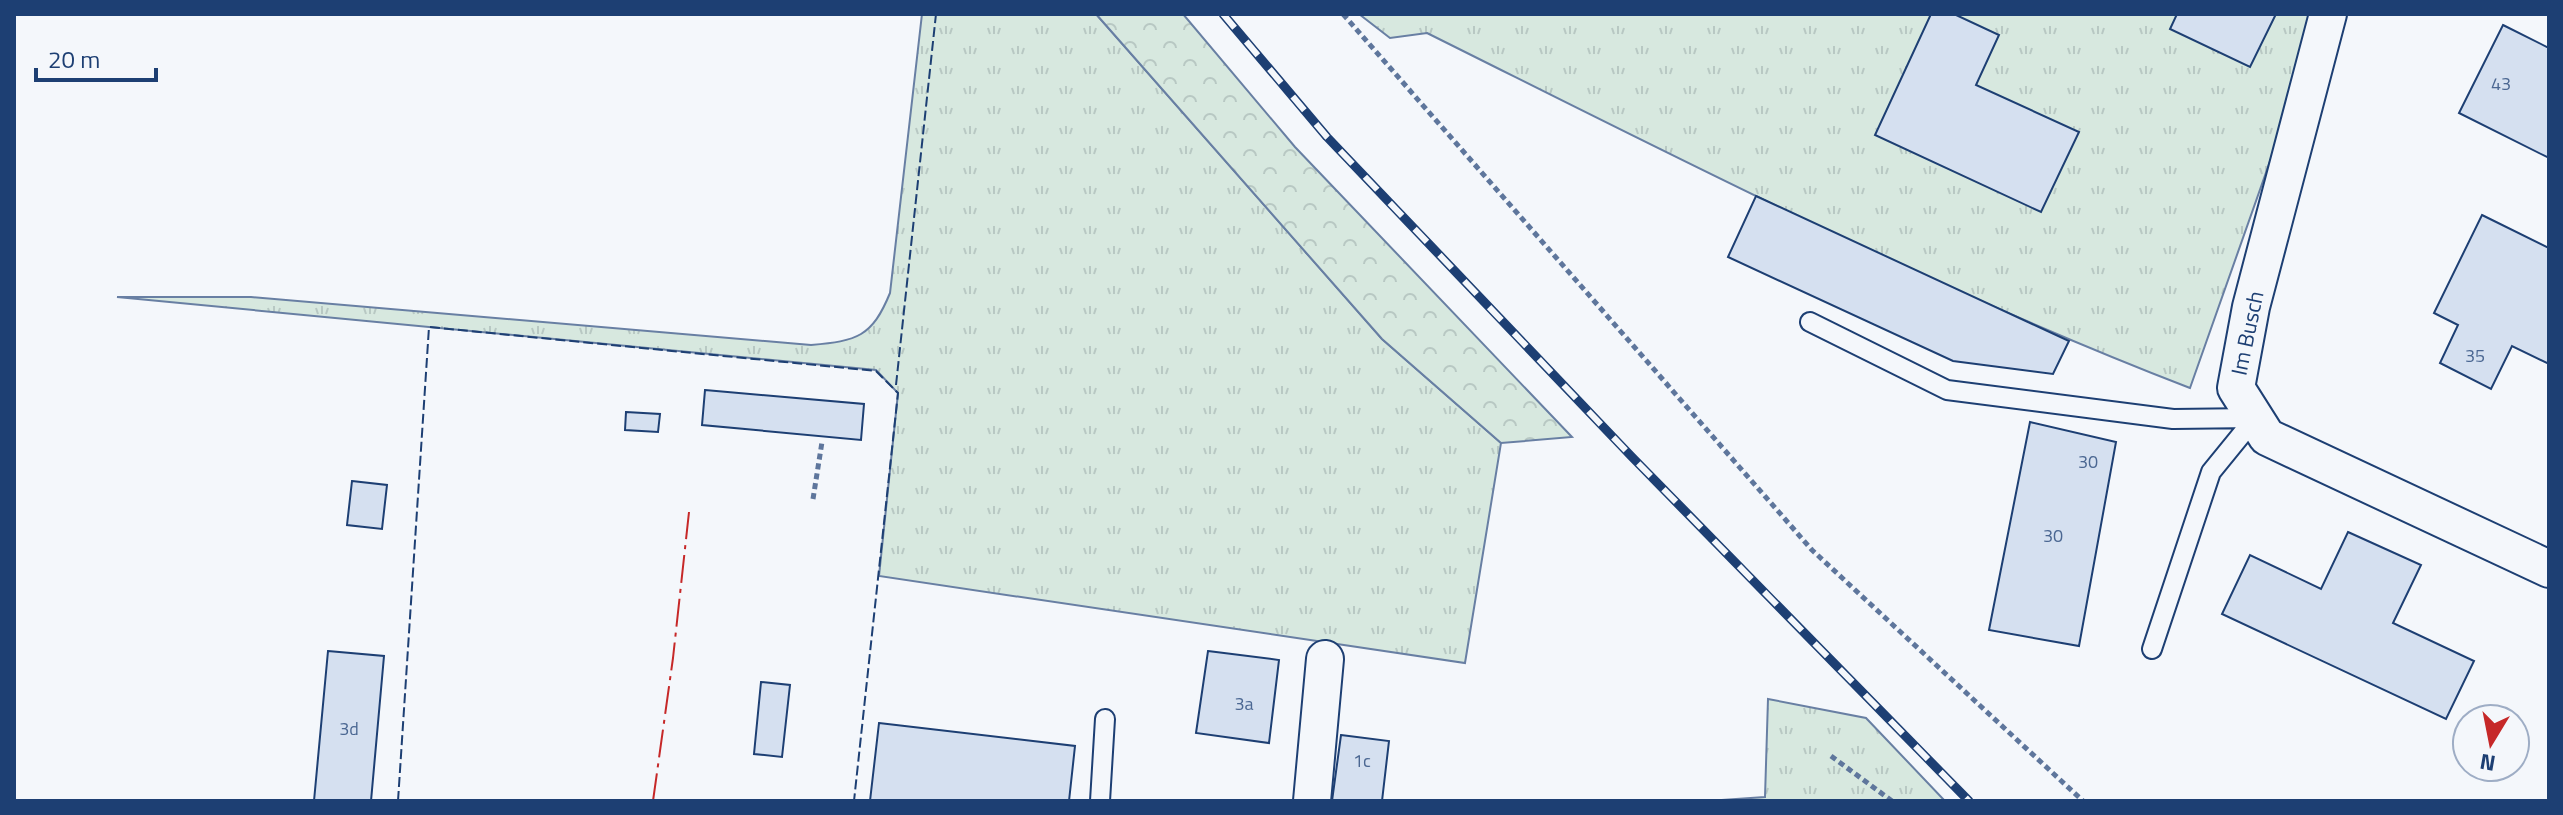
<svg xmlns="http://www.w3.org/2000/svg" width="2563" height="815" font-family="'Titillium Web',sans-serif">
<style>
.grass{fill:url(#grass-tufts);stroke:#687fa3;stroke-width:2}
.forest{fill:url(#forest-crowns);stroke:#687fa3;stroke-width:2}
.building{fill:#d5e0f0;stroke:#1d3f73;stroke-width:2}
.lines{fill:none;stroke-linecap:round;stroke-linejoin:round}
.service-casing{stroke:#1d3f73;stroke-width:22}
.minor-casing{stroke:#1d3f73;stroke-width:40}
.path{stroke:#5e769c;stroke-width:5;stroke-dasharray:6 4;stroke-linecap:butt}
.service{stroke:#f4f7fb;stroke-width:18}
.minor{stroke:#f4f7fb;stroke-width:36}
.rail-casing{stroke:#1d3f73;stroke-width:9}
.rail{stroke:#f4f7fb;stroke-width:6;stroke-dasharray:18;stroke-linecap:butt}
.fence{stroke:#1d3f73;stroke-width:2;stroke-dasharray:10 4;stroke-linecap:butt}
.power{stroke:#c62828;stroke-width:2;stroke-dasharray:28 6 4 6;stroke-linecap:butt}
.labels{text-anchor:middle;stroke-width:6;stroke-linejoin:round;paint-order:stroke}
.number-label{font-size:18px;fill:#4b6792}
.street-label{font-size:22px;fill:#1d3f73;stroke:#f4f7fb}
</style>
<defs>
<pattern id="grass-tufts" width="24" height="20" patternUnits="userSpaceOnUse" patternTransform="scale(2)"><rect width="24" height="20" fill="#d7e8df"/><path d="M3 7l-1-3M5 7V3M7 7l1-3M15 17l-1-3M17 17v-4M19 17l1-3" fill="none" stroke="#b8c8c3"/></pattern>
<pattern id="forest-crowns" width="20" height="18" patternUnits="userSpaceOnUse" patternTransform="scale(2)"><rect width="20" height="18" fill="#d7e8df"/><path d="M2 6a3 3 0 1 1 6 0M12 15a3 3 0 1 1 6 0" fill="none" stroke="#b8c8c3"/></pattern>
</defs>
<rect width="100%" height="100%" fill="#f4f7fb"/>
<path class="grass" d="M 922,14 L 1096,14 L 1382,339 L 1501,443 L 1465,663 L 879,576 L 898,393 L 876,370 L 117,297 L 251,297 L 811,345 C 857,341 872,337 890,293 Z
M 1359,14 L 2322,14 L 2190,388 C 1928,287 1678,158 1427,33 L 1390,38 Z
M 1768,699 L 1866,718 L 1945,801 L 1707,801 L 1765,797 Z"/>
<path class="forest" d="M 1096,14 L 1183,14 L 1295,147 L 1572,437 L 1501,443 L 1382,339 Z"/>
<path class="building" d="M 1931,14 L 1954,14 L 1999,35 L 1976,85 L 2079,132 L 2041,212 L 1875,135 Z
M 2177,14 L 2276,14 L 2250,67 L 2170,29 Z
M 2503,25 L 2549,48 L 2549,158 L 2459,113 Z
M 1756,196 L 2069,341 L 2053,374 L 1953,361 L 1728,257 Z
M 2482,215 L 2549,248 L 2549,364 L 2512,346 L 2491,389 L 2440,363 L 2458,325 L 2434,313 Z
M 705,390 L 864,404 L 861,440 L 702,425 Z
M 626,412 L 660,414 L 658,432 L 625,430 Z
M 2030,422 L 2116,442 L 2079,646 L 1989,630 Z
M 352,481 L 387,485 L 382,529 L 347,525 Z
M 2348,532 L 2421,565 L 2393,623 L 2474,661 L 2446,719 L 2222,614 L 2250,555 L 2321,589 Z
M 328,651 L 384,656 L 371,801 L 314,801 Z
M 1208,651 L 1279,660 L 1269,743 L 1196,733 Z
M 761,682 L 790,685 L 782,757 L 754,754 Z
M 879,723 L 1075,746 L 1069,801 L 870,801 Z
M 1341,735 L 1389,741 L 1382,801 L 1332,801 Z"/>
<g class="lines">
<g class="service-casing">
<path id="service" d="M 1810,322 L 1947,390 L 2173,419 L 2255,418
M 2152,649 L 2211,472 L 2255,418
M 1100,801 L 1105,719"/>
</g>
<g class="minor-casing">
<path id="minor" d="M 2328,14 L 2251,307 L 2236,388 L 2267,437 L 2549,569
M 1312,801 L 1325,659"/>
</g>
<path class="path" d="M 1343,14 L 1812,550 L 2083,801
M 813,499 L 822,442
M 1831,756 L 1892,801"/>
<use href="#service" class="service"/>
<use href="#minor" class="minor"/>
<g class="rail-casing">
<path id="rail" d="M 1223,14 L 1327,137 L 1632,457 L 1969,801"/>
</g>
<use href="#rail" class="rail"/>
<path class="fence" d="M 896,385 L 936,14
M 398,801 L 429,327 L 876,371 L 898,393 L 854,801"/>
<path class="power" d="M 653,801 L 673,658 L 689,512"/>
</g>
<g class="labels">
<g class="number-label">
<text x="2501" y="90">43</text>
<text x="2475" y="362">35</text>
<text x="2088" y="468">30</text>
<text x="2053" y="542">30</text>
<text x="1244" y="710">3a</text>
<text x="349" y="735">3d</text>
<text x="1362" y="767">1c</text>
</g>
<g class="street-label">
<text transform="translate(2247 333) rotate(-78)" y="8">Im Busch</text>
</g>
</g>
<rect width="2563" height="815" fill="none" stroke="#1d3f73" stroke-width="32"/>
<g transform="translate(2491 743) rotate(190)"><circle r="38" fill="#f4f7fb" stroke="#9eadc5" stroke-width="2"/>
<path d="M0-6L14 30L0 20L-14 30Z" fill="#c62828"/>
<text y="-12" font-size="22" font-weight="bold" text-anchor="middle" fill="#1d3f73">N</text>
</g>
<path d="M36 68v12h120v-12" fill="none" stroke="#1d3f73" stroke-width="4"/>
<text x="48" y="68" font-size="24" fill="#1d3f73" stroke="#f4f7fb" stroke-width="6" paint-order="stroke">20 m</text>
</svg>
